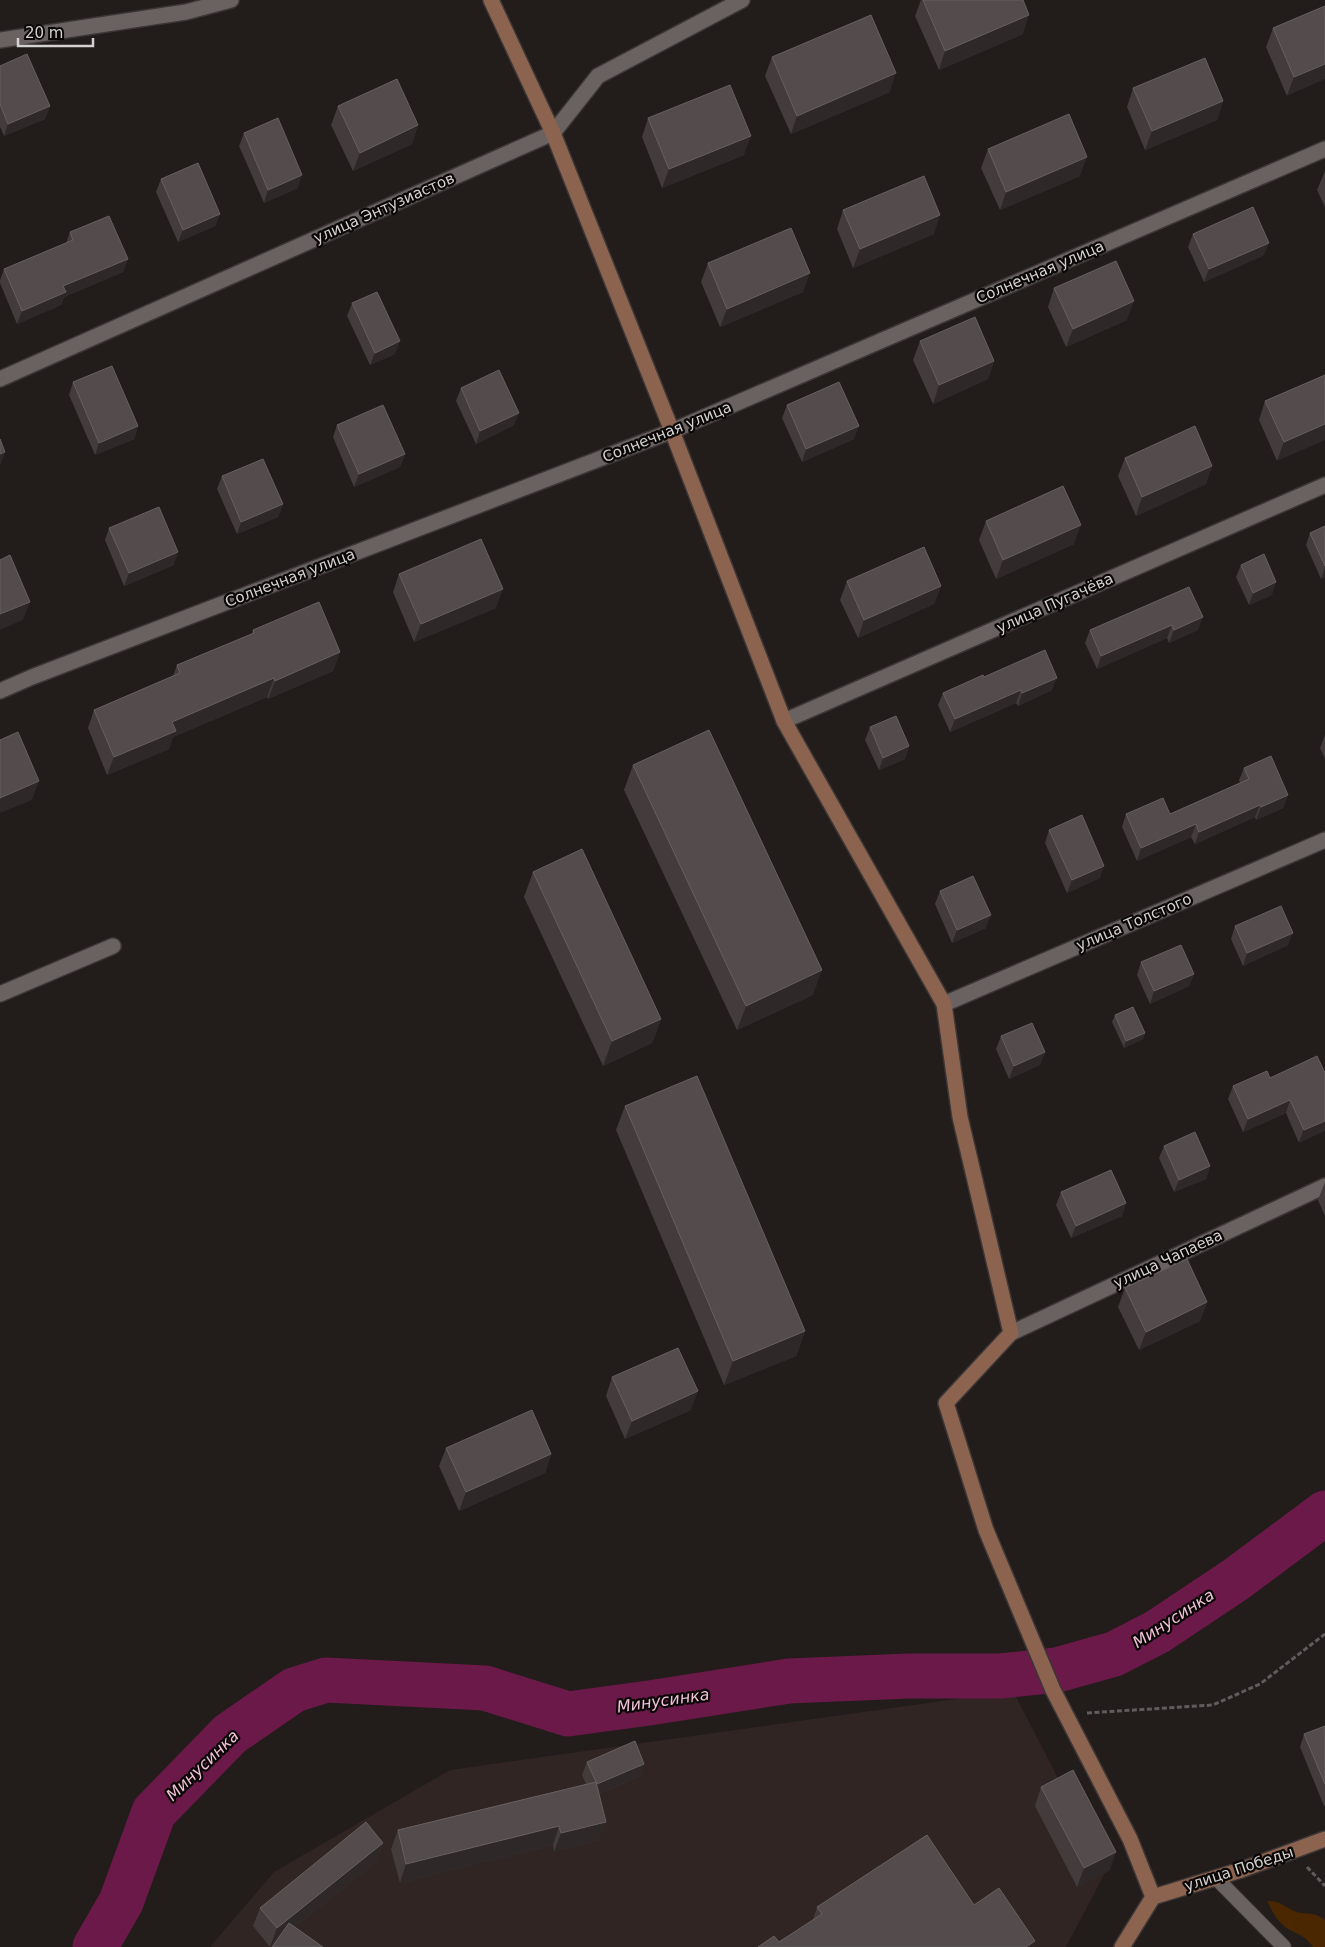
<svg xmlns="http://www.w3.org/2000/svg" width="1325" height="1947" font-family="'DejaVu Sans',sans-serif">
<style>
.built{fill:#312523}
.green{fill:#4b2700}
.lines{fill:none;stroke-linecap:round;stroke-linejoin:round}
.river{stroke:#6b1948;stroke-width:45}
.lane-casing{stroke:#3c3736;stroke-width:16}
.street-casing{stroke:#3c3736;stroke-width:18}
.secondary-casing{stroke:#3c3736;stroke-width:18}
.path{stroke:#615c5b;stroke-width:3;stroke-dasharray:5 2.5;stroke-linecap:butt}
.lane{stroke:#6a6261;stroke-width:14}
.street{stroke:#6a6261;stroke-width:15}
.secondary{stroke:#8c634f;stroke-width:15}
.wall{fill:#433b3c}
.shaded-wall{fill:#2f2828}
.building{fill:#534b4c;stroke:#676061}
.labels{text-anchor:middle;stroke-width:4.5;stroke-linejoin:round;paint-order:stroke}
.street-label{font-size:15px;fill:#d5d1d0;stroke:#0a0707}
.water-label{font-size:16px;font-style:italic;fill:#f2c1d7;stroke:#0a0707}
</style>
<rect width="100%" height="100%" fill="#221c1b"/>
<path class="built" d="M 1013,1691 L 1106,1871 L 1066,1947 L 210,1947 L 274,1872 L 450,1770 Z"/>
<path class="green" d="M 1267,1901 C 1281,1901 1283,1906 1294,1911 C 1306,1916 1312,1910 1325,1920 L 1325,1947 L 1313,1947 C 1305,1936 1303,1937 1292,1931 C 1279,1925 1273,1913 1267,1901 Z"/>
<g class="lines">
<path class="river" d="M 95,1947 L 121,1902 L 154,1812 L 230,1734 L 294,1690 L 326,1680 L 485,1688 L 568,1714 L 649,1703 L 789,1681 L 909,1676 L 1000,1676 L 1057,1670 L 1114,1654 L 1157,1632 L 1235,1580 L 1325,1513"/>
<g class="lane-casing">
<path id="lane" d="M 1216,1878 L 1284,1947"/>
</g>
<g class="street-casing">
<path id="street" d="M 0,40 L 186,12 L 231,0
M 0,379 L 553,133 L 598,76 L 742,0
M 0,691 L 32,677 L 672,431 L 1325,149
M 784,721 L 1325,485
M 0,994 L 113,946
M 944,1004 L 1325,840
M 1011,1333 L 1325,1186"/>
</g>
<g class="secondary-casing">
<path id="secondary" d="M 491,0 L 553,133 L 672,431 L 784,721 L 944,1004 L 960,1117 L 1011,1333 L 946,1403 L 986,1530 L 1053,1690 L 1130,1839 L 1153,1897
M 1153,1897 L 1241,1870 L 1325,1839
M 1122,1947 L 1153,1897"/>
</g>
<path class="path" d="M 1087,1713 L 1213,1705 L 1260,1684 L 1325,1634
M 1307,1867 L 1325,1886"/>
<use href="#lane" class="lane"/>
<use href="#street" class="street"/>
<use href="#secondary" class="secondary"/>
</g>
<path class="wall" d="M 921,0 L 1023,0 L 1023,34 L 939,70 L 915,16 Z
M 1325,6 L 1287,96 L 1266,47 L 1273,28 Z
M 772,57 L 890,92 L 791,134 L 765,76 Z
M 0,66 L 50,106 L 45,119 L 4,136 L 0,127 Z
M 1133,88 L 1223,101 L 1217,120 L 1145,150 L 1127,107 Z
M 338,106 L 418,125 L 412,144 L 353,171 L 331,125 Z
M 648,118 L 744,155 L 662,188 L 642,137 Z
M 244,133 L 298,188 L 264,203 L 239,146 Z
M 988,149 L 1080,176 L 1000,210 L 981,168 Z
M 1325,171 L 1325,207 L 1317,190 Z
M 161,179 L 220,214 L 215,226 L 178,242 L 156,192 Z
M 843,210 L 934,234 L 853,268 L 837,229 Z
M 70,232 L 128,259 L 123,272 L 64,297 L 61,305 L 17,324 L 0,283 L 0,280 L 4,269 L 66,243 Z
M 1193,234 L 1264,255 L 1204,282 L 1188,247 Z
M 708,263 L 803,292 L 720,327 L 701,282 Z
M 1054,288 L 1127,320 L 1066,347 L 1048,307 Z
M 352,303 L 395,354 L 370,365 L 347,316 Z
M 920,341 L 994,361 L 988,379 L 933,404 L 913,360 Z
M 1325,375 L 1277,461 L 1259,420 L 1265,401 Z
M 73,382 L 138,426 L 134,439 L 95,455 L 69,395 Z
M 461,388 L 514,425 L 476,444 L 456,401 Z
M 787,405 L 854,439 L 802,462 L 782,418 Z
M 337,425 L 405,454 L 400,467 L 354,487 L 333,437 Z
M 1125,458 L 1212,466 L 1206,484 L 1136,516 L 1118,476 Z
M 222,476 L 283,504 L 278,517 L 237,534 L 217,489 Z
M 986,521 L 1074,544 L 996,579 L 979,540 Z
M 1325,526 L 1325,577 L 1321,579 L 1306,545 L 1310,533 Z
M 109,528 L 174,565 L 124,586 L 105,540 Z
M 1241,565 L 1272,595 L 1249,605 L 1236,577 Z
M 399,574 L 496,608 L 414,642 L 393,592 Z
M 847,581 L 941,586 L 934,604 L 858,638 L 840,600 Z
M 1189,587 L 1198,630 L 1169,643 L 1167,638 L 1097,669 L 1085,643 L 1090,630 Z
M 253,630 L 340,652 L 333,671 L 268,699 L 267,697 L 173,737 L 169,749 L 107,775 L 88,728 L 94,710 L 173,676 L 177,665 L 252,634 Z
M 984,677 L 1052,690 L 1018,706 L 1016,703 L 950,732 L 938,705 L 943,693 Z
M 870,727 L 909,746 L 905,759 L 879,770 L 865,740 Z
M 1325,735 L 1325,759 L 1320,748 Z
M 633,765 L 813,995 L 737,1030 L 624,790 Z
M 1244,768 L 1288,795 L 1283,808 L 1256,820 L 1255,817 L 1195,844 L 1191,837 L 1137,861 L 1122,827 L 1126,814 L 1170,814 L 1240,783 L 1239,780 Z
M 1049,830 L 1100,878 L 1067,893 L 1045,843 Z
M 533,872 L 661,1019 L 652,1043 L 603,1066 L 524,897 Z
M 940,891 L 986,928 L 952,943 L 935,904 Z
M 1235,926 L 1288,945 L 1243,966 L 1231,939 Z
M 1141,962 L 1194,974 L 1189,986 L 1150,1004 L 1137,975 Z
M 1115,1015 L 1145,1033 L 1143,1039 L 1124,1048 L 1112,1022 Z
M 1001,1036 L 1045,1052 L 1040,1065 L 1009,1079 L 996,1049 Z
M 1325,1073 L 1299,1143 L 1286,1113 L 1243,1132 L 1228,1099 L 1233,1086 L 1270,1078 Z
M 625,1106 L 805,1331 L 796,1356 L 724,1385 L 616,1130 Z
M 1164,1146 L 1210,1166 L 1206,1179 L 1174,1192 L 1159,1158 Z
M 1325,1182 L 1325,1216 L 1318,1200 Z
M 1061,1192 L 1126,1203 L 1122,1216 L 1071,1238 L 1056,1205 Z
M 1125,1288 L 1207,1302 L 1200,1321 L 1139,1350 L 1118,1307 Z
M 612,1377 L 691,1410 L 625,1439 L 606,1396 Z
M 446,1448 L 551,1454 L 545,1473 L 459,1511 L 439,1466 Z
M 1325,1726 L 1325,1805 L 1324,1806 L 1300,1747 L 1304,1734 Z
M 587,1762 L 644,1764 L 640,1776 L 599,1794 L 599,1840 L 554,1852 L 553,1845 L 400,1883 L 391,1849 L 398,1830 L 586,1784 L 582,1775 Z
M 1041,1787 L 1110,1870 L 1077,1887 L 1035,1806 Z
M 383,1843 L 376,1862 L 270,1947 L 253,1926 L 260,1908 Z
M 974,1905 L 1035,1941 L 1033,1947 L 758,1947 L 779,1942 L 813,1920 L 817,1907 Z"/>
<path class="shaded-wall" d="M 1029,15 L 1023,34 L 939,70 L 945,51 Z
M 1325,64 L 1325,79 L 1287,96 L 1294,77 Z
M 896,73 L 890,92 L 791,134 L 797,116 Z
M 1223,101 L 1217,120 L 1145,150 L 1152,131 Z
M 50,106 L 45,119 L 4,136 L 8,124 Z
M 418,125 L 412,144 L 353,171 L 360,153 Z
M 751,136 L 744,155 L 662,188 L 669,169 Z
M 1087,157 L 1080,176 L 1000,210 L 1006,192 Z
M 302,175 L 298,188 L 264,203 L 268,190 Z
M 220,214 L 215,226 L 178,242 L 183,230 Z
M 940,215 L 934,234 L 853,268 L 860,249 Z
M 1269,243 L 1264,255 L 1204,282 L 1209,269 Z
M 128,259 L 123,272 L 64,297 L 61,305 L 17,324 L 22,311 L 63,286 Z
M 810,273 L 803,292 L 720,327 L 727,309 Z
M 1134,301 L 1127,320 L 1066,347 L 1073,329 Z
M 400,341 L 395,354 L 370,365 L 375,353 Z
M 994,361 L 988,379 L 933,404 L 939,385 Z
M 519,413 L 514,425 L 476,444 L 480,431 Z
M 1325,424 L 1325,440 L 1277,461 L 1284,442 Z
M 138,426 L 134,439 L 95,455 L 99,443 Z
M 859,426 L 854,439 L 802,462 L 806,449 Z
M 5,452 L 1,464 L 0,465 L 0,454 Z
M 405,454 L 400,467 L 354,487 L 359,474 Z
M 1212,466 L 1206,484 L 1136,516 L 1142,497 Z
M 283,504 L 278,517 L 237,534 L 241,522 Z
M 1081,525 L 1074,544 L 996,579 L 1003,560 Z
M 178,552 L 174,565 L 124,586 L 129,573 Z
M 1325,567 L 1325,577 L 1321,579 Z
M 1276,582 L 1272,595 L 1249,605 L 1253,593 Z
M 941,586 L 934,604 L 858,638 L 864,620 Z
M 503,589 L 496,608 L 414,642 L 421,624 Z
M 30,602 L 23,620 L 0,630 L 0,614 Z
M 1203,617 L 1198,630 L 1169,643 L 1174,630 Z
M 1172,625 L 1167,638 L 1097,669 L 1101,656 Z
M 340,652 L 333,671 L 268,699 L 275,681 Z
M 274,678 L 267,697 L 173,737 L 169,749 L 107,775 L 114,757 L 172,722 Z
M 1057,678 L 1052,690 L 1018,706 L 1022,693 Z
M 1021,690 L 1016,703 L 950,732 L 955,719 Z
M 909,746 L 905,759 L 879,770 L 883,758 Z
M 39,781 L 32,800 L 0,813 L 0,798 Z
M 1288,795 L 1283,808 L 1256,820 L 1261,807 Z
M 1260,805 L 1255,817 L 1195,844 L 1199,832 Z
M 1196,824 L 1191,837 L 1137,861 L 1141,848 Z
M 1104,866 L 1100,878 L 1067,893 L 1072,880 Z
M 991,915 L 986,928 L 952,943 L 957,930 Z
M 1293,933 L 1288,945 L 1243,966 L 1247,953 Z
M 822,970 L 813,995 L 737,1030 L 746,1006 Z
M 1194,974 L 1189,986 L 1150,1004 L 1154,991 Z
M 661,1019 L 652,1043 L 603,1066 L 612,1041 Z
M 1145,1033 L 1143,1039 L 1124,1048 L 1126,1041 Z
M 1045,1052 L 1040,1065 L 1009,1079 L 1014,1066 Z
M 1290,1100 L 1286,1113 L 1243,1132 L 1248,1119 Z
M 1325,1121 L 1325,1131 L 1299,1143 L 1304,1130 Z
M 1210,1166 L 1206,1179 L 1174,1192 L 1179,1180 Z
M 1126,1203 L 1122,1216 L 1071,1238 L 1076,1226 Z
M 1207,1302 L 1200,1321 L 1139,1350 L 1146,1332 Z
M 805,1331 L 796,1356 L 724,1385 L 733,1361 Z
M 698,1391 L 691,1410 L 625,1439 L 632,1421 Z
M 551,1454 L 545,1473 L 459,1511 L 466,1492 Z
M 644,1764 L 640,1776 L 592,1797 L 596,1784 Z
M 606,1822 L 599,1840 L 554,1852 L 561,1833 Z
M 559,1826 L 553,1845 L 400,1883 L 406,1864 Z
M 383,1843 L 376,1862 L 270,1947 L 277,1928 Z
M 1116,1852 L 1110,1870 L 1077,1887 L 1084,1868 Z
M 1035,1941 L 1033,1947 L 1026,1947 Z"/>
<path class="building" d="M 923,0 L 1023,0 L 1029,15 L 945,51 Z
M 1325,6 L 1325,64 L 1294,77 L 1273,28 Z
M 871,15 L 896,73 L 797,116 L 772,57 Z
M 27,54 L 50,106 L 8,124 L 0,104 L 0,66 Z
M 1205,58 L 1223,101 L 1152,131 L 1133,88 Z
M 397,79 L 418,125 L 360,153 L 338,106 Z
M 730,85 L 751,136 L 669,169 L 648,118 Z
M 1069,114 L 1087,157 L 1006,192 L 988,149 Z
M 278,118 L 302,175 L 268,190 L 244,133 Z
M 198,163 L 220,214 L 183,230 L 161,179 Z
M 924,176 L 940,215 L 860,249 L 843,210 Z
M 1253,207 L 1269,243 L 1209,269 L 1193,234 Z
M 109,216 L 128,259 L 63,286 L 66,292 L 22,311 L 4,269 L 73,240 L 70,232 Z
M 791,228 L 810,273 L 727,309 L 708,263 Z
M 1116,261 L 1134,301 L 1073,329 L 1054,288 Z
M 377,292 L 400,341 L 375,353 L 352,303 Z
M 975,317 L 994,361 L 939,385 L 920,341 Z
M 112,366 L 138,426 L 99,443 L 73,382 Z
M 499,370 L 519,413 L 480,431 L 461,388 Z
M 1325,375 L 1325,424 L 1284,442 L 1265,401 Z
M 839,382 L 859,426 L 806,449 L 787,405 Z
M 383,405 L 405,454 L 359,474 L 337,425 Z
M 1195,426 L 1212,466 L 1142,497 L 1125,458 Z
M 0,439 L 5,452 L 0,454 Z
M 263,459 L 283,504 L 241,522 L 222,476 Z
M 1063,486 L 1081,525 L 1003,560 L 986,521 Z
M 159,507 L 178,552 L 129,573 L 109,528 Z
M 1325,526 L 1325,566 L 1310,533 Z
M 481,539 L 503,589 L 421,624 L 399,574 Z
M 924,547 L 941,586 L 864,620 L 847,581 Z
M 1264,554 L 1276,582 L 1253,593 L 1241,565 Z
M 10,555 L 30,602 L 0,614 L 0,560 Z
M 1189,587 L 1203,617 L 1174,630 L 1172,625 L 1101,656 L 1090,630 Z
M 319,602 L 340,652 L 275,681 L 274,678 L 172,722 L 176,731 L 114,757 L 94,710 L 180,673 L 177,665 L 254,633 L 253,630 Z
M 1045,650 L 1057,678 L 1022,693 L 1021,690 L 955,719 L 943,693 L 983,675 L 984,677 Z
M 896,716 L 909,746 L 883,758 L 870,727 Z
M 709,730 L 822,970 L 746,1006 L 633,765 Z
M 18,732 L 39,781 L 0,798 L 0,740 Z
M 1271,756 L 1288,795 L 1261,807 L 1260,805 L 1199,832 L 1196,824 L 1141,848 L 1126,814 L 1163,798 L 1170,814 L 1249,779 L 1244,768 Z
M 1082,815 L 1104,866 L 1072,880 L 1049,830 Z
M 582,849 L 661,1019 L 612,1041 L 533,872 Z
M 973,876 L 991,915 L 957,930 L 940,891 Z
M 1281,906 L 1293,933 L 1247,953 L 1235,926 Z
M 1181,945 L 1194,974 L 1154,991 L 1141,962 Z
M 1133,1007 L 1145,1033 L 1126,1041 L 1115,1015 Z
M 1032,1023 L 1045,1052 L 1014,1066 L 1001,1036 Z
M 1317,1056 L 1325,1073 L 1325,1121 L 1304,1130 L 1290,1100 L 1248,1119 L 1233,1086 L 1267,1071 L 1270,1078 Z
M 697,1076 L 805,1331 L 733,1361 L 625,1106 Z
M 1195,1132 L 1210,1166 L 1179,1180 L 1164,1146 Z
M 1111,1170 L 1126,1203 L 1076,1226 L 1061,1192 Z
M 1187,1259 L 1207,1302 L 1146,1332 L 1125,1288 Z
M 678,1348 L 698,1391 L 632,1421 L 612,1377 Z
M 532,1410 L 551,1454 L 466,1492 L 446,1448 Z
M 1325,1726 L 1325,1784 L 1304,1734 Z
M 635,1741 L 644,1764 L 597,1784 L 587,1762 Z
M 1073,1770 L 1116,1852 L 1084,1868 L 1041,1787 Z
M 596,1782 L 606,1822 L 561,1833 L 559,1826 L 406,1864 L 398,1830 Z
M 366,1822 L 383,1843 L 277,1928 L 260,1908 Z
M 927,1835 L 974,1905 L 999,1888 L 1035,1941 L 1026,1947 L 758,1947 L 774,1936 L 779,1942 L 822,1914 L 817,1907 Z
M 289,1923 L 323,1947 L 272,1947 Z"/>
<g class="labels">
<g class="street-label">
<text transform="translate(384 208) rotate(-24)" y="5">улица Энтузиастов</text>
<text transform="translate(1040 272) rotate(-23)" y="5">Солнечная улица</text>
<text transform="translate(667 432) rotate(-22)" y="5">Солнечная улица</text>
<text transform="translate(290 578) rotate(-21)" y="5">Солнечная улица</text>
<text transform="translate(1055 603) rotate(-24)" y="5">улица Пугачёва</text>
<text transform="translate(1134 922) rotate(-23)" y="5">улица Толстого</text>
<text transform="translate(1168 1259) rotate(-25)" y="5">улица Чапаева</text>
<text transform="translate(1239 1869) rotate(-18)" y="5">улица Победы</text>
</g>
<g class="water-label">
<text transform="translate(1173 1618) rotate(-33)" y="6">Минусинка</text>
<text transform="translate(663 1700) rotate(-8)" y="6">Минусинка</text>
<text transform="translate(202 1765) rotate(-44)" y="6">Минусинка</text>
</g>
</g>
<path d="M18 38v8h75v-8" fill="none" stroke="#d5d1d0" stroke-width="2.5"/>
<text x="25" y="38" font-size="15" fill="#d5d1d0" stroke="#0a0707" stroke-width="4" paint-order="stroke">20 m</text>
</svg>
